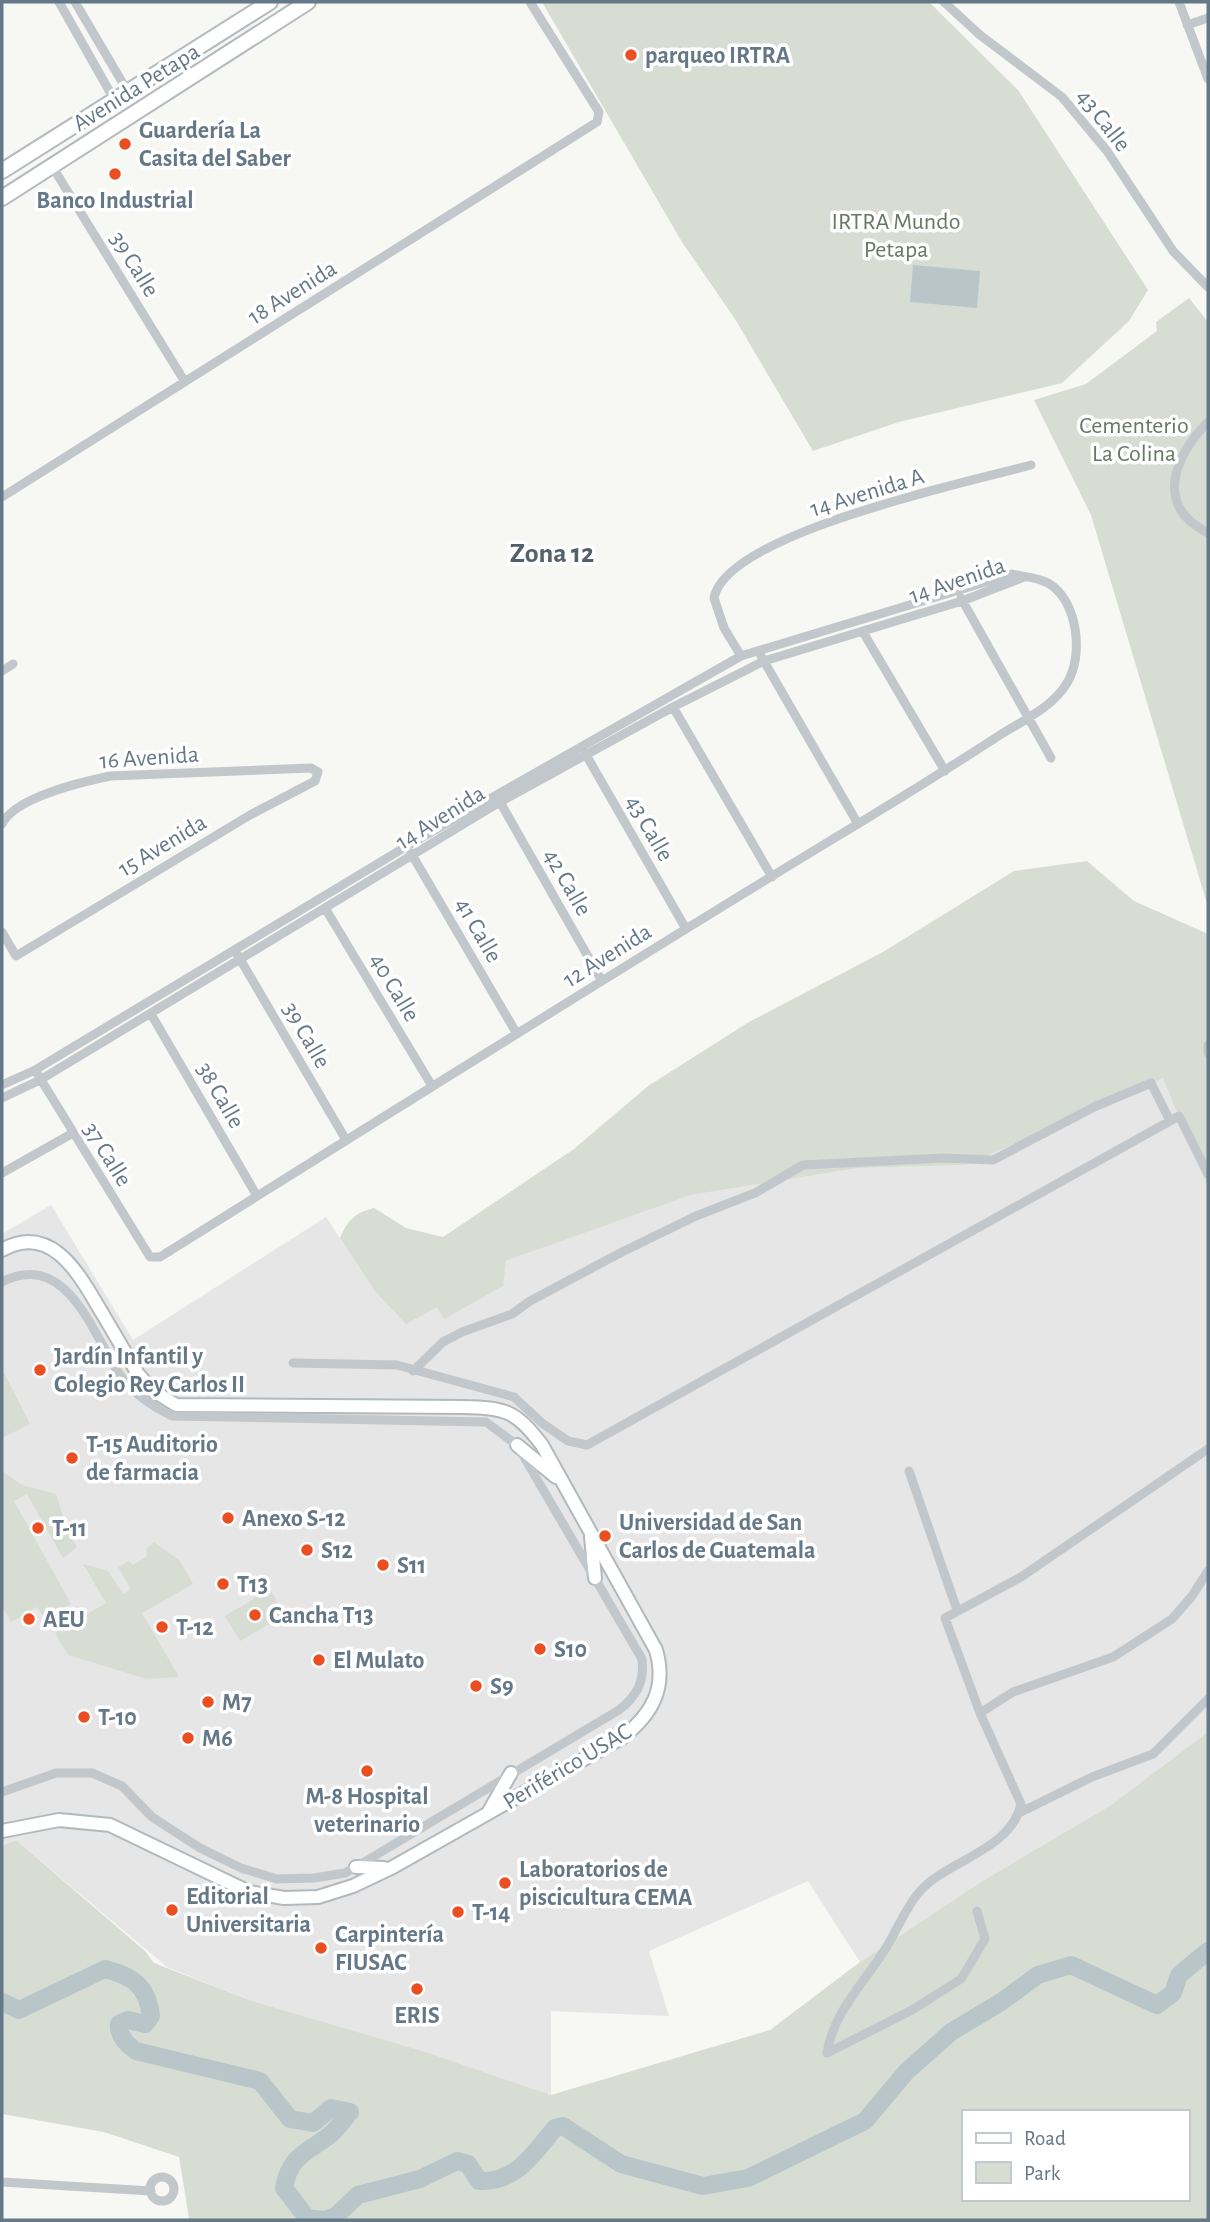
<svg xmlns="http://www.w3.org/2000/svg" width="1210" height="2222" font-family="'Alegreya Sans',sans-serif">
<style>
.built{fill:#e5e6e5}
.green{fill:#d7ddd3;fill-rule:evenodd}
.water{fill:#b8c6c9}
.lines{fill:none;stroke-linecap:round;stroke-linejoin:round}
.river{stroke:#b8c6c9;stroke-width:18}
.secondary-casing{stroke:#b2b9be;stroke-width:16}
.primary-casing{stroke:#b3b9bd;stroke-width:18}
.street{stroke:#c2c7cb;stroke-width:9}
.secondary{stroke:#fff;stroke-width:12}
.primary{stroke:#fff;stroke-width:14}
.poi-dot{fill:#eb4e20;stroke:#fff;stroke-width:2.5}
.labels{text-anchor:middle;stroke-width:7;stroke-linejoin:round;paint-order:stroke}
.poi-label{font-size:24px;font-weight:bold;fill:#657887;stroke:#fff;text-anchor:start}
.street-label{font-size:24px;fill:#657887;stroke:#fff}
.park-label{font-size:24px;fill:#657860;stroke:#fff}
.quarter-label{font-size:28px;font-weight:bold;fill:#53616b;stroke:#fff}
</style>
<rect width="100%" height="100%" fill="#f7f7f4"/>
<path class="built" d="M 1164,1077 L 1208,1188 L 1208,1732 L 1111,1805 L 984,1880 L 860,1962 L 808,1881 L 649,1951 L 669,2016 L 551,2011 L 551,2095 L 426,2052 L 249,2000 L 167,1967 L 16,1840 L 2,1846 L 2,1234 L 51,1205 L 133,1340 L 326,1217 L 374,1290 L 506,1261 L 691,1195 L 859,1168 L 966,1165 Z"/>
<path class="green" d="M 542,2 L 929,2 L 1018,90 L 1148,290 L 1129,321 L 1062,383 L 899,422 L 813,451 L 735,319 L 682,242 Z
M 1189,298 L 1208,322 L 1208,907 L 1091,515 L 1034,400 L 1086,384 L 1157,331 L 1156,322 Z
M 1087,861 L 1134,901 L 1208,934 L 1208,1188 L 1163,1078 L 966,1165 L 859,1168 L 691,1195 L 506,1261 L 503,1286 L 444,1319 L 437,1307 L 406,1324 L 374,1290 L 340,1238 C 348,1220 354,1213 374,1208 L 406,1228 L 443,1237 L 574,1149 L 648,1086 L 749,1022 L 883,952 L 1014,871 Z
M 3,1371 L 30,1424 L 2,1438 L 2,1372 Z
M 2,1471 L 22,1485 L 56,1494 L 67,1530 L 77,1547 L 63,1558 L 27,1494 L 14,1501 L 71,1604 L 44,1618 L 37,1607 L 11,1622 L 2,1607 Z
M 154,1542 L 180,1561 L 193,1584 L 142,1613 L 179,1677 L 147,1679 L 68,1655 L 55,1633 L 106,1603 L 83,1564 L 108,1571 L 123,1594 L 131,1589 L 118,1567 L 129,1561 L 133,1565 L 147,1556 L 146,1549 Z
M 270,1589 L 285,1615 L 240,1641 L 225,1616 Z
M 1208,1732 L 1208,2220 L 183,2220 L 189,2218 L 179,2157 L 104,2132 L 2,2114 L 2,1846 L 16,1840 L 145,1951 L 154,1963 L 249,2000 L 426,2052 L 551,2095 L 770,2030 L 860,1962 L 984,1880 L 1111,1805 ZM 963,2112 L 1187,2112 L 1187,2199 L 963,2199 Z"/>
<path class="water" d="M 913,265 L 980,271 L 977,308 L 910,302 Z"/>
<g class="lines">
<path class="river" d="M 2,2002 L 19,2010 L 105,1969 C 132,1976 147,1985 151,2016 L 145,2024 L 128,2020 L 119,2024 C 118,2036 126,2044 136,2051 L 260,2081 L 290,2119 L 313,2123 L 331,2108 L 350,2112 C 344,2119 338,2128 331,2134 C 308,2153 290,2154 284,2188 L 307,2218 L 324,2220
M 326,2220 L 337,2215 L 358,2195 L 420,2179 L 457,2161 L 468,2164 L 479,2181 C 516,2183 533,2154 555,2128 L 563,2126 L 621,2164 L 703,2186 L 748,2178 L 865,2121 L 906,2072 L 951,2032 L 1001,2002 L 1038,1975 L 1071,1965 L 1157,2005 L 1173,1993 L 1179,1975 L 1208,1951"/>
<g class="secondary-casing">
<path id="secondary" d="M 2,1250 C 53,1221 81,1278 102,1313 C 114,1333 126,1354 138,1374 L 152,1390 L 176,1405 L 463,1407 C 506,1408 515,1410 542,1445 L 656,1650 C 667,1688 652,1714 623,1737 L 393,1867 L 353,1886 L 318,1897 L 284,1898 L 249,1892 L 110,1825 L 59,1820 L 2,1831
M 517,1445 L 556,1477
M 591,1537 L 595,1578
M 488,1813 L 511,1773
M 356,1867 L 384,1868"/>
</g>
<g class="primary-casing">
<path id="primary" d="M 2,171 L 270,2
M 2,198 L 308,2"/>
</g>
<path class="street" d="M 59,2 L 115,101
M 75,2 L 128,92
M 944,2 L 980,35 L 1062,97 L 1107,151 L 1173,251 L 1208,287
M 1179,2 L 1208,79
M 1187,25 L 1208,18
M 52,166 L 185,382
M 1208,422 C 1175,456 1153,505 1208,533
M 2,497 L 597,122 L 599,112 L 530,2
M 961,598 L 1051,758
M 863,632 L 945,771
M 741,656 L 724,628 L 714,598 C 726,533 970,482 1031,465
M 761,656 L 858,824
M 2,671 L 13,664
M 673,707 L 772,877
M 585,753 L 686,929
M 500,802 L 602,981
M 2,824 C 15,797 82,782 110,776 L 311,768 L 318,772 L 315,781 L 250,815 L 16,956 L 2,932
M 411,853 L 517,1034
M 325,908 L 432,1086
M 237,954 L 346,1140
M 151,1014 L 257,1196
M 1208,1045 L 1208,1053
M 2,1085 L 35,1070 L 407,846 L 741,656 L 1012,574 C 1024,577 1037,577 1048,583 C 1078,600 1084,656 1067,683 C 1053,707 1022,721 1000,735 C 943,772 886,807 828,842 C 604,978 382,1118 160,1257 L 150,1257 L 35,1070
M 2,1098 L 40,1080 L 500,802 L 673,707 L 764,661 L 962,601 L 1024,577
M 2,1173 L 73,1133
M 2,1282 C 66,1249 92,1332 118,1372 C 132,1393 150,1405 172,1416 L 486,1422 L 517,1445 L 642,1659 C 645,1682 636,1697 619,1710 L 356,1867 L 345,1873 L 314,1878 L 277,1879 L 241,1868 L 200,1848 L 152,1817 L 122,1786 L 92,1773 L 56,1773 L 2,1792
M 293,1363 L 397,1365 L 514,1397 L 542,1423 L 568,1441 L 587,1445 L 1179,1116 L 1208,1174
M 413,1371 L 443,1342 L 462,1332 L 512,1314 L 530,1301 L 622,1252 L 696,1216 L 755,1193 L 803,1165 L 943,1158 L 993,1160 L 1094,1107 L 1151,1083 L 1170,1121
M 909,1471 L 957,1610
M 980,1713 L 1013,1692 L 1113,1657 L 1172,1619 L 1192,1596 L 1208,1571
M 1019,1813 L 1092,1777 L 1153,1754 L 1208,1699
M 977,1911 L 985,1939 L 961,1979 L 912,2010 L 827,2053 C 834,2008 869,1979 890,1941 C 900,1924 907,1905 921,1890 C 949,1860 1012,1849 1021,1804 L 980,1713 L 945,1618 L 1021,1577 L 1208,1449
M150 2189a12 12 0 1 1 24 0a12 12 0 1 1-24 0Z
M 2,2182 L 151,2191"/>
<use href="#secondary" class="secondary"/>
<use href="#primary" class="primary"/>
</g>
<g class="poi-dot">
<circle cx="631" cy="55" r="7"/>
<circle cx="125" cy="144" r="7"/>
<circle cx="115" cy="174" r="7"/>
<circle cx="40" cy="1370" r="7"/>
<circle cx="72" cy="1458" r="7"/>
<circle cx="228" cy="1518" r="7"/>
<circle cx="38" cy="1528" r="7"/>
<circle cx="605" cy="1536" r="7"/>
<circle cx="307" cy="1550" r="7"/>
<circle cx="383" cy="1565" r="7"/>
<circle cx="223" cy="1584" r="7"/>
<circle cx="255" cy="1615" r="7"/>
<circle cx="29" cy="1619" r="7"/>
<circle cx="162" cy="1627" r="7"/>
<circle cx="540" cy="1649" r="7"/>
<circle cx="319" cy="1660" r="7"/>
<circle cx="476" cy="1686" r="7"/>
<circle cx="208" cy="1702" r="7"/>
<circle cx="84" cy="1717" r="7"/>
<circle cx="188" cy="1738" r="7"/>
<circle cx="367" cy="1771" r="7"/>
<circle cx="505" cy="1883" r="7"/>
<circle cx="172" cy="1910" r="7"/>
<circle cx="458" cy="1912" r="7"/>
<circle cx="321" cy="1948" r="7"/>
<circle cx="417" cy="1989" r="7"/>
</g>
<g class="labels">
<g class="poi-label">
<text x="645" y="63">parqueo IRTRA</text>
<text x="139" y="138">Guardería La<tspan x="139" dy="28">Casita del Saber</tspan></text>
<text x="115" y="208" text-anchor="middle">Banco Industrial</text>
<text x="54" y="1364">Jardín Infantil y<tspan x="54" dy="28">Colegio Rey Carlos II</tspan></text>
<text x="86" y="1452">T-15 Auditorio<tspan x="86" dy="28">de farmacia</tspan></text>
<text x="242" y="1526">Anexo S-12</text>
<text x="619" y="1530">Universidad de San<tspan x="619" dy="28">Carlos de Guatemala</tspan></text>
<text x="52" y="1536">T-11</text>
<text x="321" y="1558">S12</text>
<text x="397" y="1573">S11</text>
<text x="237" y="1592">T13</text>
<text x="269" y="1623">Cancha T13</text>
<text x="43" y="1627">AEU</text>
<text x="176" y="1635">T-12</text>
<text x="554" y="1657">S10</text>
<text x="333" y="1668">El Mulato</text>
<text x="490" y="1694">S9</text>
<text x="222" y="1710">M7</text>
<text x="98" y="1725">T-10</text>
<text x="202" y="1746">M6</text>
<text x="367" y="1804" text-anchor="middle">M-8 Hospital<tspan x="367" dy="28">veterinario</tspan></text>
<text x="519" y="1877">Laboratorios de<tspan x="519" dy="28">piscicultura CEMA</tspan></text>
<text x="186" y="1904">Editorial<tspan x="186" dy="28">Universitaria</tspan></text>
<text x="472" y="1920">T-14</text>
<text x="335" y="1942">Carpintería<tspan x="335" dy="28">FIUSAC</tspan></text>
<text x="417" y="2023" text-anchor="middle">ERIS</text>
</g>
<g class="street-label">
<text transform="translate(136 87) rotate(-32)" y="8">Avenida Petapa</text>
<text transform="translate(1104 120) rotate(52)" y="8">43 Calle</text>
<text transform="translate(135 264) rotate(58)" y="8">39 Calle</text>
<text transform="translate(292 292) rotate(-32)" y="8">18 Avenida</text>
<text transform="translate(867 492) rotate(-17)" y="8">14 Avenida A</text>
<text transform="translate(957 580) rotate(-19)" y="8">14 Avenida</text>
<text transform="translate(149 757) rotate(-4)" y="8">16 Avenida</text>
<text transform="translate(440 817) rotate(-32)" y="8">14 Avenida</text>
<text transform="translate(650 828) rotate(60)" y="8">43 Calle</text>
<text transform="translate(162 845) rotate(-31)" y="8">15 Avenida</text>
<text transform="translate(568 882) rotate(60)" y="8">42 Calle</text>
<text transform="translate(479 930) rotate(60)" y="8">41 Calle</text>
<text transform="translate(607 955) rotate(-32)" y="8">12 Avenida</text>
<text transform="translate(395 987) rotate(59)" y="8">40 Calle</text>
<text transform="translate(307 1035) rotate(60)" y="8">39 Calle</text>
<text transform="translate(221 1095) rotate(60)" y="8">38 Calle</text>
<text transform="translate(108 1154) rotate(58)" y="8">37 Calle</text>
<text transform="translate(567 1766) rotate(-31)" y="8">Periférico USAC</text>
</g>
<g class="park-label">
<text x="896" y="229">IRTRA Mundo<tspan x="896" dy="28">Petapa</tspan></text>
<text x="1134" y="433">Cementerio<tspan x="1134" dy="28">La Colina</tspan></text>
</g>
<g class="quarter-label">
<text x="552" y="562">Zona 12</text>
</g>
</g>
<rect width="1210" height="2222" fill="none" stroke="#657887" stroke-width="7"/>
<rect x="962" y="2110" width="228" height="91" fill="#ffffff" stroke="#c1c9cf" stroke-width="2"/>
<rect x="976" y="2133" width="35" height="10" fill="#ffffff" stroke="#c1c9cf" stroke-width="2"/>
<text x="1024" y="2145" font-size="21" fill="#657887">Road</text>
<rect x="976" y="2162" width="35" height="21" fill="#d7ddd3" stroke="#c1c9cf" stroke-width="2"/>
<text x="1024" y="2180" font-size="21" fill="#657887">Park</text>
</svg>
